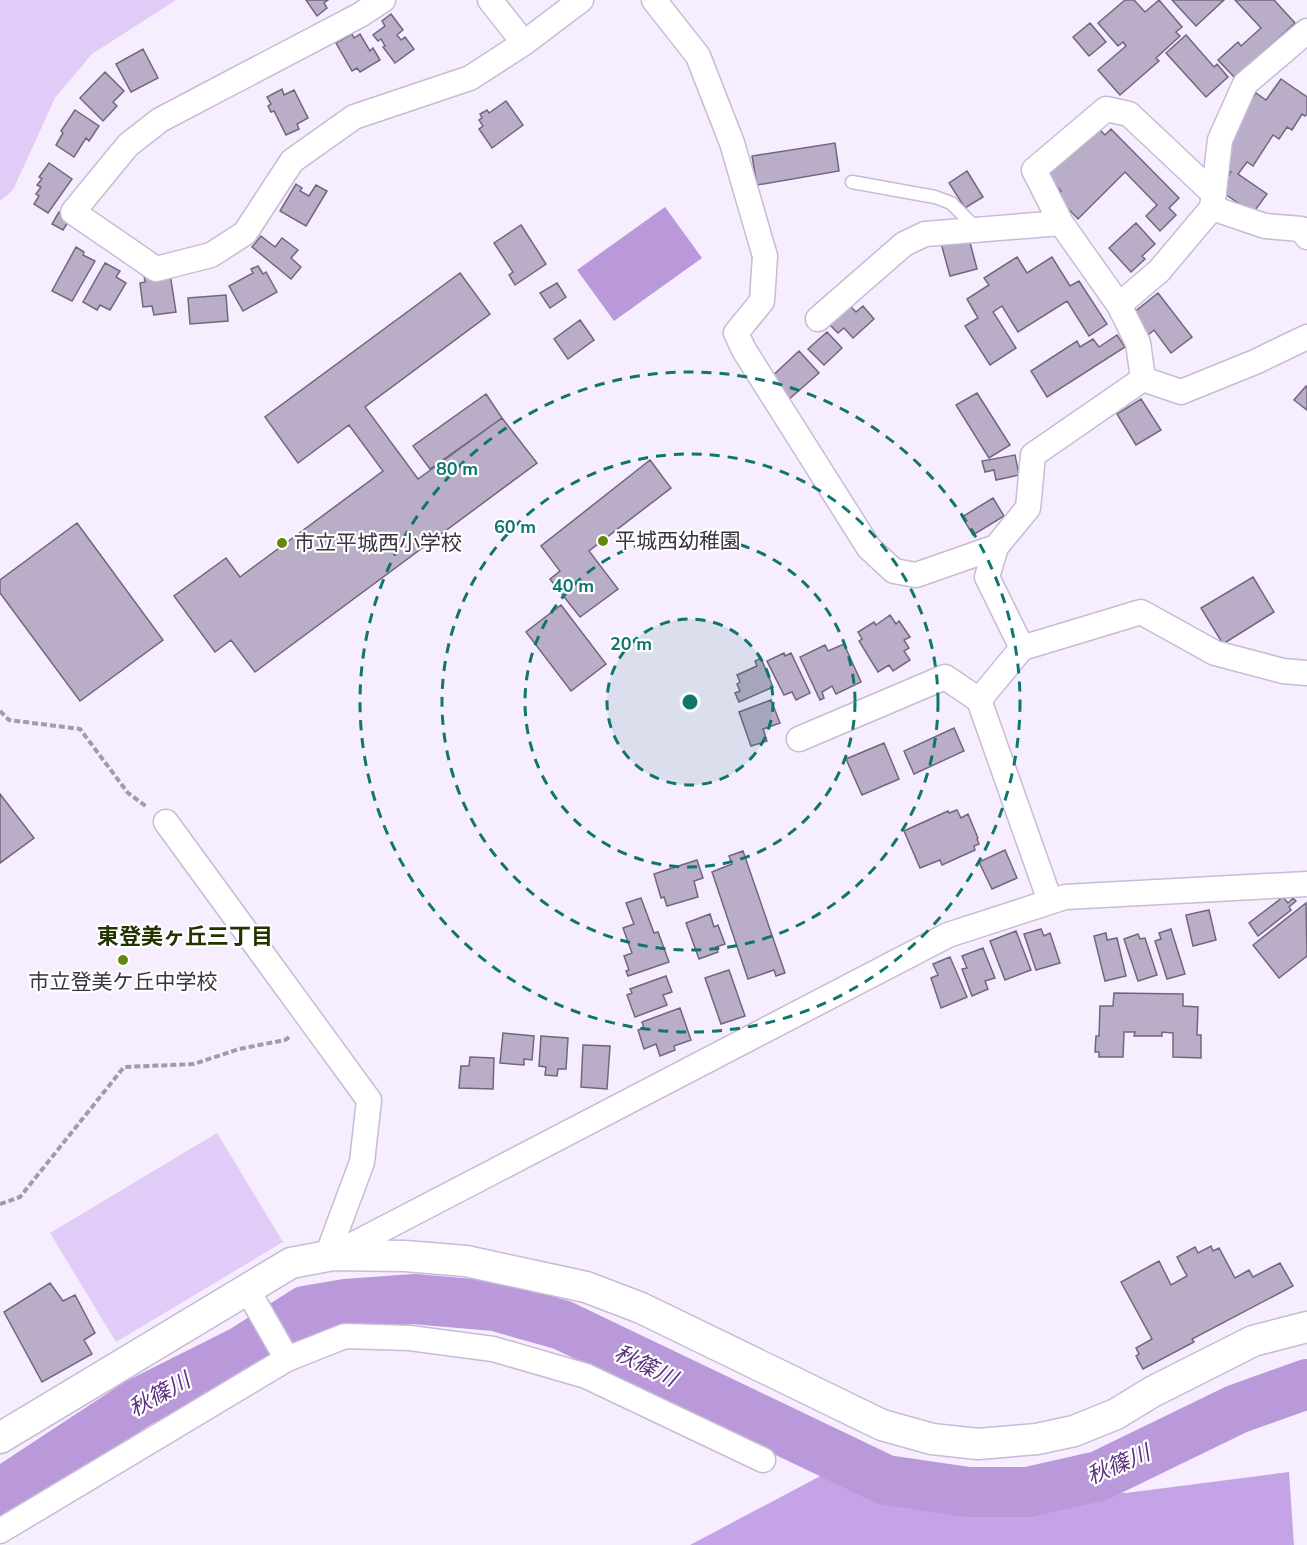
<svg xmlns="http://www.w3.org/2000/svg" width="1307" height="1545" font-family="'Nunito Sans','Noto Sans JP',sans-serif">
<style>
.green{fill:#e1ccf8}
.forest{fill:#c4a4e6}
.water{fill:#b999da}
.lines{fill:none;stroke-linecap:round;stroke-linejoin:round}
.river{stroke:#b999da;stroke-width:50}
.building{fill:#baadc8;stroke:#72667f;stroke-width:1.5}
.service-casing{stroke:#c8bbd7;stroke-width:15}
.minor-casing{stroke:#c8bbd7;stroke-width:27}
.tertiary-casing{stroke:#c8bbd7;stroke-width:33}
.path{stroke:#a39baa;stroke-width:4;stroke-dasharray:6 3;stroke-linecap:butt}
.service{stroke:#fff;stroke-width:12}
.minor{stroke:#fff;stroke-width:24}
.tertiary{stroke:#fff;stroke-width:30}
.ring{fill:none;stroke:#0f766e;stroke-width:3;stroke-dasharray:10 8}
.poi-dot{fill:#62870c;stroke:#fff;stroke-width:2}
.labels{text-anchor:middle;stroke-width:4.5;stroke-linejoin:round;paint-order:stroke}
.poi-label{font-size:21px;fill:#39343f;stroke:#fff;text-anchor:start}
.neighbourhood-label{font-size:22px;font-weight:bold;fill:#233400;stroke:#fff}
.water-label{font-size:22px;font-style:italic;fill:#5b317e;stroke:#fff}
.centre{fill:#0f766e;stroke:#fff;stroke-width:3}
.ring-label{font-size:18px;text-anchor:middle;font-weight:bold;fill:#0f766e;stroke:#fff;stroke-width:4.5;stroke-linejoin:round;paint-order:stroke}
</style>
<rect width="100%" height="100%" fill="#f6edff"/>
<path class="green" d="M 0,0 L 176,0 L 92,54 L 55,98 L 13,190 L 0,201 Z
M 217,1133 L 283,1242 L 116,1342 L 50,1233 Z"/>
<path class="forest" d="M 843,1464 L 989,1482 L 1126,1493 L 1289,1472 L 1294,1545 L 690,1545 Z"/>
<path class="water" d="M 665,207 L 702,258 L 614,321 L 577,270 Z"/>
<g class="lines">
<path class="river" d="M 0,1494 L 138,1403 L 242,1351 L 305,1311 L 346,1304 L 414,1299 L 495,1306 L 562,1325 L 886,1480 L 968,1492 L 1028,1492 L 1099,1476 L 1237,1409 L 1307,1384"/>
</g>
<path class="building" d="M 306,0 L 328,0 L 324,3 L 327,8 L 317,16 Z
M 1125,0 L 1134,0 L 1145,12 L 1159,0 L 1182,27 L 1176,32 L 1180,36 L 1156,58 L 1159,61 L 1120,95 L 1098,70 L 1126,46 L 1123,42 L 1118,46 L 1098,23 Z
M 1172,0 L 1224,0 L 1196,26 Z
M 1235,0 L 1274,0 L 1295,23 L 1235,78 L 1218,60 L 1238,42 L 1241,46 L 1261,28 Z
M 391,14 L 403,30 L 397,35 L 401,40 L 405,37 L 414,49 L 395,63 L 383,47 L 385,46 L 381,39 L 378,41 L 373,35 L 385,26 L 382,21 Z
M 1090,23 L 1106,42 L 1089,56 L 1073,37 Z
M 352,34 L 354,38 L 360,34 L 370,51 L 373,48 L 380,60 L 360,72 L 357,68 L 352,71 L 336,43 Z
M 1186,35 L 1214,67 L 1217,64 L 1228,77 L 1206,97 L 1166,53 Z
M 143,49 L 158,78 L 131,92 L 116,64 Z
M 105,72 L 124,91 L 113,102 L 117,106 L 103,121 L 80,98 Z
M 1281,79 L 1307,97 L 1307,114 L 1305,116 L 1302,114 L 1292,130 L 1287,127 L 1279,139 L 1273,135 L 1253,166 L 1247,162 L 1238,174 L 1267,194 L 1253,213 L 1219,190 L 1231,172 L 1220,165 L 1231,149 L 1221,142 L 1256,93 L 1266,100 Z
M 282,89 L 284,95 L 294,90 L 308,118 L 297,124 L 299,129 L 286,135 L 274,111 L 271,112 L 268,106 L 271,104 L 267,97 Z
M 506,101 L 523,125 L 492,148 L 479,129 L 483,126 L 479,120 L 482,118 L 480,114 L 487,110 L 489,113 Z
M 75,110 L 99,126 L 89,141 L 86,138 L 74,157 L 56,145 L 63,133 L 61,131 Z
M 1096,126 L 1105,135 L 1111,129 L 1179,198 L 1169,208 L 1176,215 L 1160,231 L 1146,216 L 1157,205 L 1125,172 L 1078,219 L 1056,196 L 1061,191 L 1046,175 Z
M 835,143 L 839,171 L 757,185 L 752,156 Z
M 49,163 L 72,179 L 48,213 L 34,204 L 39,196 L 36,194 L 41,187 L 37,185 L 42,179 L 39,177 Z
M 967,171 L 983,197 L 965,208 L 949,183 Z
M 296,184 L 302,188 L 300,191 L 309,196 L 316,185 L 327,191 L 306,226 L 280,211 Z
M 59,212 L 70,219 L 63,230 L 52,224 Z
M 1136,223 L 1155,244 L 1142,256 L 1145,259 L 1131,272 L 1109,248 Z
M 521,225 L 546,264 L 515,285 L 509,275 L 513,272 L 494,243 Z
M 968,235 L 977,269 L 950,276 L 941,243 Z
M 261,236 L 275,247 L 282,238 L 298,250 L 291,258 L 301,267 L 291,279 L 252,247 Z
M 76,247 L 84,252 L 83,255 L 95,261 L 72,301 L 52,291 Z
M 1017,257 L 1027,273 L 1052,257 L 1070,286 L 1079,281 L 1107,324 L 1089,336 L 1067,301 L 1018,332 L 1002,306 L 993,312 L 1016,348 L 990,365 L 965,326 L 978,318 L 967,299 L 989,285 L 984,278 Z
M 105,263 L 120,271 L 116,277 L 126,283 L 110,310 L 100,305 L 97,310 L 83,302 Z
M 258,266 L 263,274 L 266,272 L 277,292 L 243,311 L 229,286 L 253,273 L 251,269 Z
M 143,269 L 170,274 L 176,312 L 154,315 L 152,306 L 143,307 L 140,283 L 145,282 Z
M 460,273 L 490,314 L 365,407 L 418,479 L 502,418 L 537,463 L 255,672 L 231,640 L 215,652 L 174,596 L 226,558 L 240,577 L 383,471 L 349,425 L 298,463 L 265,417 Z
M 557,283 L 566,297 L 550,308 L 540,293 Z
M 1158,293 L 1192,337 L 1171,353 L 1154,330 L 1148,335 L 1132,314 Z
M 226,295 L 228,321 L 190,324 L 188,298 Z
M 850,306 L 856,312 L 863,306 L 874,319 L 853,338 L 844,328 L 838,333 L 829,324 Z
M 580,320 L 594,340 L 568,359 L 554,339 Z
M 827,332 L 842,348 L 824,365 L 808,349 Z
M 1117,335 L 1125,347 L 1047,397 L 1031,371 L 1077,341 L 1080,347 L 1093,339 L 1099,347 Z
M 799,351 L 819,373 L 787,401 L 768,380 Z
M 1306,386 L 1307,388 L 1307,410 L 1294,400 Z
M 977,393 L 1010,445 L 989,458 L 956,405 Z
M 486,394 L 502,418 L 430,469 L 413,446 Z
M 1141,399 L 1161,430 L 1136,445 L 1117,414 Z
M 1015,455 L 1019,475 L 996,480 L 994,470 L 985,472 L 982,461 Z
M 650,460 L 671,488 L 589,551 L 618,589 L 580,617 L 550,579 L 560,571 L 541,546 Z
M 993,498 L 1004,516 L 973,535 L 962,517 Z
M 77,523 L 163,640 L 80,701 L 0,593 L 0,580 Z
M 1253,577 L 1274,612 L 1223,644 L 1201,608 Z
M 561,605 L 606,664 L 571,691 L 526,632 Z
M 890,615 L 896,624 L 899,621 L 910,637 L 904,640 L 909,648 L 904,651 L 910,660 L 893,671 L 889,665 L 878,672 L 859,641 L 862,639 L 858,632 L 874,622 L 876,625 Z
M 844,644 L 861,682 L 836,694 L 832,686 L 822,692 L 824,698 L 820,700 L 800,657 L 825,645 L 828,651 Z
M 784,653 L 785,656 L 791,653 L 810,693 L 796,700 L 792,692 L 784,695 L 767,661 Z
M 761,658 L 773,687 L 739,702 L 735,693 L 740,691 L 737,684 L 740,682 L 737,675 L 757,666 L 755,661 Z
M 771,700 L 780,723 L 763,729 L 767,741 L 751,746 L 739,712 Z
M 954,728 L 964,751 L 914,774 L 904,751 Z
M 884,743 L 899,779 L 862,795 L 846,759 Z
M 0,794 L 34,838 L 0,863 Z
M 957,810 L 961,818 L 968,814 L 978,838 L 977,839 L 979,844 L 974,846 L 975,850 L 942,865 L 940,860 L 920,868 L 904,831 L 948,811 L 949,813 Z
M 1005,850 L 1017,878 L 992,889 L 979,862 Z
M 743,851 L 785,973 L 776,976 L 774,970 L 748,979 L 712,872 L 732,864 L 729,856 Z
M 697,860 L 703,878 L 694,881 L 698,897 L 667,906 L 664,897 L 661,898 L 654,874 Z
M 1283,897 L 1288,903 L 1293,898 L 1296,901 L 1289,907 L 1291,910 L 1258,936 L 1249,923 Z
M 641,898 L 654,933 L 658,932 L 669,962 L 628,976 L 626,971 L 629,970 L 624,956 L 632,953 L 623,928 L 634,924 L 626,903 Z
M 1306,903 L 1307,956 L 1279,978 L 1253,945 Z
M 1209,910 L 1216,940 L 1193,946 L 1186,915 Z
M 710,914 L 714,927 L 718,925 L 725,944 L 716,947 L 718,952 L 699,959 L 686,923 Z
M 1041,929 L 1044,936 L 1050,933 L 1060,963 L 1036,970 L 1024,934 Z
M 1171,929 L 1185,974 L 1167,979 L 1155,941 L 1161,939 L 1159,933 Z
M 1016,931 L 1031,970 L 1005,980 L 990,941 Z
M 1106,933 L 1107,940 L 1117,938 L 1126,976 L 1105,981 L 1094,936 Z
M 1138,934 L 1140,939 L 1145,938 L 1157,975 L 1138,981 L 1124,939 Z
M 983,948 L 995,978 L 985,981 L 988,989 L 972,996 L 962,969 L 967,968 L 962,956 Z
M 950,957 L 967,997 L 941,1008 L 931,978 L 938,975 L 933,964 Z
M 729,970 L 745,1016 L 721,1024 L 705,978 Z
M 666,976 L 672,992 L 663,995 L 667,1005 L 635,1017 L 627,995 L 632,993 L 630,989 Z
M 1114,993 L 1183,994 L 1183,1006 L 1198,1007 L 1197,1035 L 1201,1035 L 1201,1058 L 1173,1057 L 1173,1033 L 1162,1032 L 1162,1036 L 1134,1036 L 1135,1032 L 1124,1032 L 1123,1057 L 1099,1057 L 1099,1052 L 1095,1052 L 1096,1036 L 1099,1036 L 1100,1006 L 1113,1006 Z
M 680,1008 L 691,1040 L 674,1046 L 675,1050 L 660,1056 L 656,1044 L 644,1049 L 638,1030 L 644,1028 L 642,1022 Z
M 503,1033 L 534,1036 L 532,1060 L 524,1059 L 524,1065 L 500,1063 Z
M 541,1036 L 568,1038 L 566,1069 L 558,1069 L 557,1076 L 545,1075 L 546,1067 L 539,1066 Z
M 583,1045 L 610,1046 L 607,1089 L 581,1087 Z
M 470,1057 L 494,1058 L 493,1089 L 459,1088 L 461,1066 L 469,1066 Z
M 1211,1246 L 1213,1251 L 1219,1248 L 1235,1278 L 1249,1270 L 1253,1277 L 1280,1263 L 1293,1286 L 1192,1339 L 1194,1342 L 1143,1369 L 1136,1356 L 1139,1354 L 1136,1348 L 1152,1339 L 1121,1282 L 1159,1261 L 1171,1285 L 1187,1276 L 1177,1257 L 1195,1247 L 1198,1253 Z
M 50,1283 L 63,1301 L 75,1295 L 95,1333 L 84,1340 L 92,1354 L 42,1382 L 4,1312 Z"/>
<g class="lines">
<g class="service-casing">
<path id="service" d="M 852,182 L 935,197 L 951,203 L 977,229"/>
</g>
<g class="minor-casing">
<path id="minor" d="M 383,0 L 360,15 L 160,120 L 128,145 L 73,212 L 156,269 L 211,255 L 245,233 L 292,161 L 354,117 L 470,78 L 524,43 L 581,0
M 490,0 L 524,43
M 654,0 L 698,56 L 732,143 L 765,256 L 762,301 L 736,333 L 744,350 L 869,548 L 894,571 L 916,575 L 996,547
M 1212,208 L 1265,226 L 1301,229 L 1307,237
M 1119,305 L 1061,223 L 1034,170 L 1106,109 L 1129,114 L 1214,194
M 818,319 L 904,244 L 925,234 L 1061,223
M 1143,379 L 1138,343 L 1119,305 L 1159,271 L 1212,208 L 1220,140 L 1245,84 L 1307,31
M 1022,648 L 1141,612 L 1215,653 L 1283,671 L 1307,673
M 799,739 L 945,677 L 979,700
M 166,822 L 369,1100 L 362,1162 L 327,1256
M 1050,901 L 979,700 L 1022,648 L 987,577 L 996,547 L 1028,508 L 1033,455 L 1143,379 L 1181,392 L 1255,362 L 1307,337
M 333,1255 L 948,935 L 1065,897 L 1307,884
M 247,1289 L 287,1359
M 0,1531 L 287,1359 L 345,1336 L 410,1338 L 493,1349 L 586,1376 L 763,1460"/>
</g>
<g class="tertiary-casing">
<path id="tertiary" d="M 0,1438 L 291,1263 L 333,1255 L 405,1256 L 466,1261 L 586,1287 L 641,1308 L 882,1425 L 932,1439 L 978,1444 L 1037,1439 L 1074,1431 L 1116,1414 L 1152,1392 L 1253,1341 L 1307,1327"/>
</g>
<path class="path" d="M 0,711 L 9,720 L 80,729 L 128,793 L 147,807
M 0,1204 L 20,1197 L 124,1067 L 194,1064 L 239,1049 L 285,1040 L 291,1036"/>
<use href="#service" class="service"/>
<use href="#minor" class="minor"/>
<use href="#tertiary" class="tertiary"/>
</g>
<circle cx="690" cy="702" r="83" fill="#0f766e" fill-opacity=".12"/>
<g class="ring">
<circle cx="690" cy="702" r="83"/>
<circle cx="690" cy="702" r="165"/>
<circle cx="690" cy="702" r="248"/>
<circle cx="690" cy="702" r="330"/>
</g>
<g class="poi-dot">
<circle cx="603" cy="541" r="6"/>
<circle cx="282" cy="543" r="6"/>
<circle cx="123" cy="960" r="6"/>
</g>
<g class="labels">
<g class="poi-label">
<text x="615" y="548">平城西幼稚園</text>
<text x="294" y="550">市立平城西小学校</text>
<text x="123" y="989" text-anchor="middle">市立登美ケ丘中学校</text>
</g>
<g class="neighbourhood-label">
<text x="185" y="944">東登美ヶ丘三丁目</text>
</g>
<g class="water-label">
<text transform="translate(646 1365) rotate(26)" y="8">秋篠川</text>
<text transform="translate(159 1394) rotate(-29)" y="8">秋篠川</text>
<text transform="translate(1118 1464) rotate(-23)" y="8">秋篠川</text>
</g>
</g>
<circle cx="690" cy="702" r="9" class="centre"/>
<g class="ring-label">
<text x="457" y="475">80 m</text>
<text x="515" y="533">60 m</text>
<text x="573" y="592">40 m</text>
<text x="631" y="650">20 m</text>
</g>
</svg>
